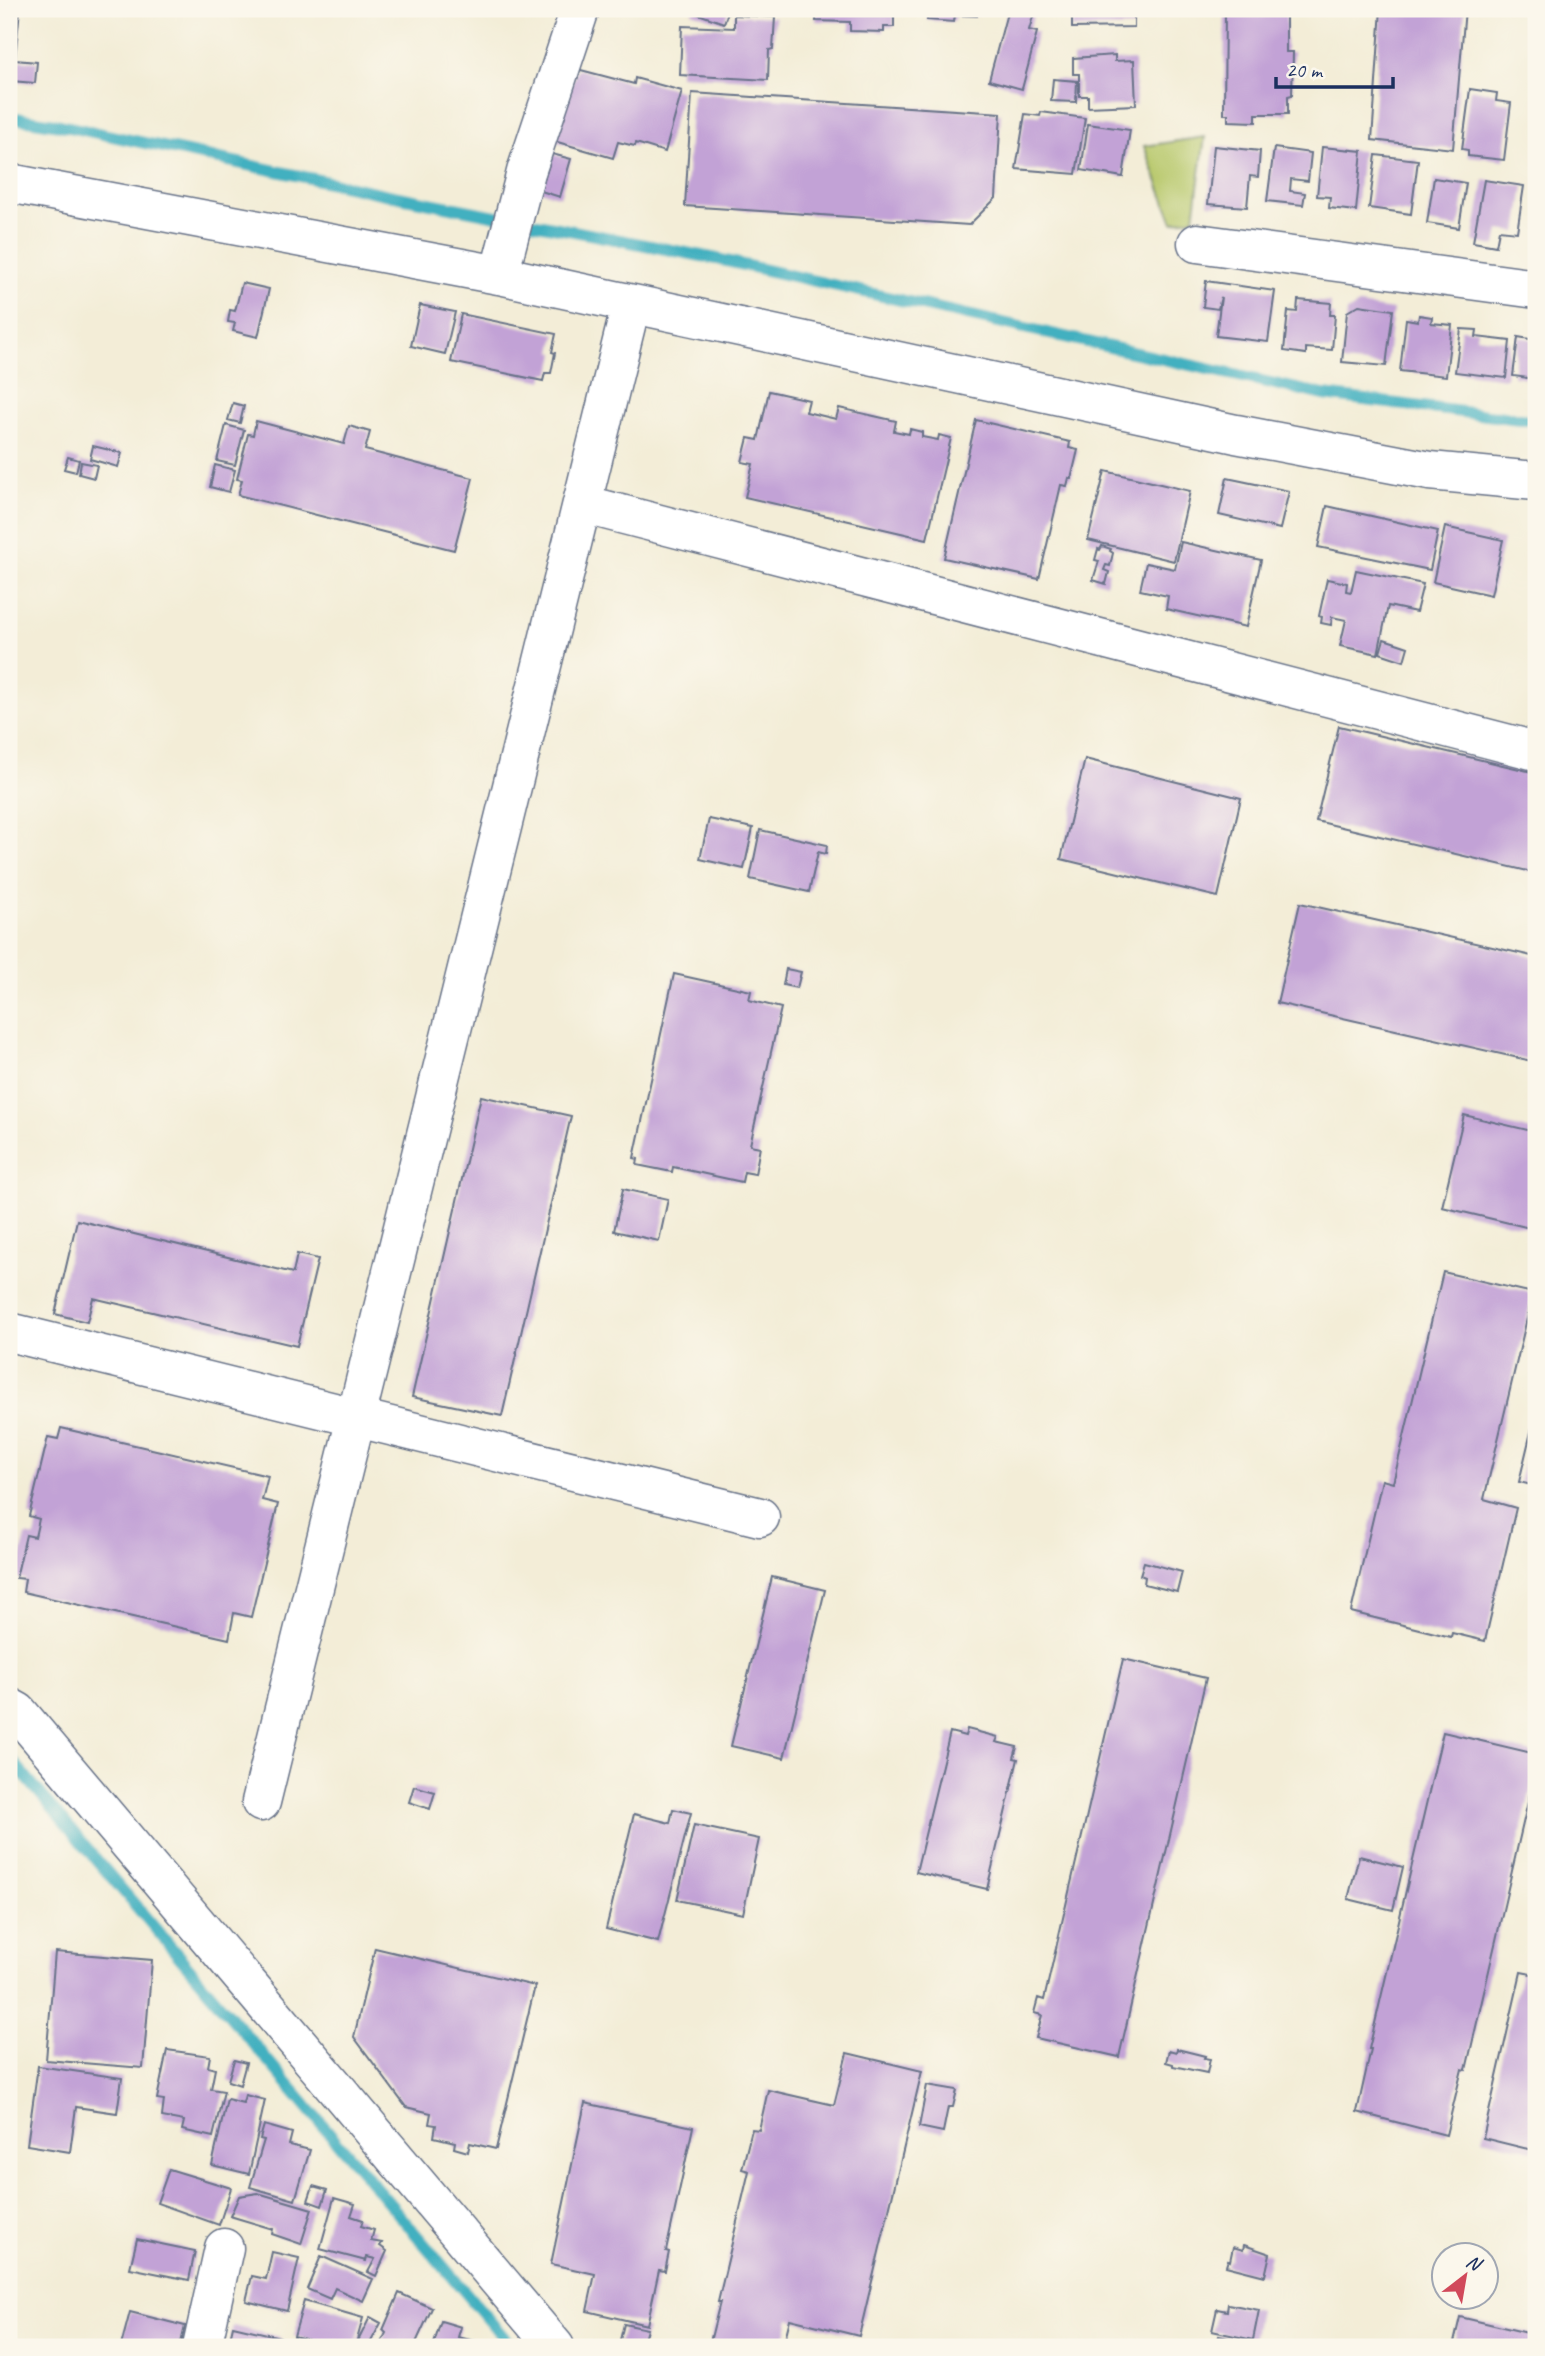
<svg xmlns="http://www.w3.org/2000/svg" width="1545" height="2356" font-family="Caveat,sans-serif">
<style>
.green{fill:#b7c86b;stroke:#697c64;stroke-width:2}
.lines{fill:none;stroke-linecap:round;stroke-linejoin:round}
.stream{stroke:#43b0c0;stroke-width:12}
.building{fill:#c2a2d6}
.minor-casing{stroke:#677288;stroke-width:41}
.minor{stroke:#fff;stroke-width:38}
</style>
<rect width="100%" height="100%" fill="#fbf7ec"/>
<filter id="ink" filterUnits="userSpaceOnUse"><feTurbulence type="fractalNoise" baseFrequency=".0143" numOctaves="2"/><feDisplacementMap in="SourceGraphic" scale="14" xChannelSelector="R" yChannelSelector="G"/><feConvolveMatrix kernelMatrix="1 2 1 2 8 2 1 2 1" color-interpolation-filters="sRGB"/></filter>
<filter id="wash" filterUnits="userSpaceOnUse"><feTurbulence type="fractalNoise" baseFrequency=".00686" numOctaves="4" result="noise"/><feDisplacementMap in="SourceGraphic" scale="28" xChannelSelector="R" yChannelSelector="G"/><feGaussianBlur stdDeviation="1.57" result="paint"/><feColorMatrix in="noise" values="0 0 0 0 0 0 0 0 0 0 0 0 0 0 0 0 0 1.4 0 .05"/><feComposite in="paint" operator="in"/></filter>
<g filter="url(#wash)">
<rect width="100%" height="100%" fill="#f3edd7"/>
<path class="green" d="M 1205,137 L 1194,218 L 1173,222 L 1144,146 Z"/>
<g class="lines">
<path class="stream" d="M 9,117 L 60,125 L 389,195 L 717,259 L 1324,395 L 1536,421
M 9,1757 L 512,2347"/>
</g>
<g id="blocks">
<path class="building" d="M 9,9 L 20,9 L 15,60 L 37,62 L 35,83 L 11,81 L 12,76 L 9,75 Z
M 693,9 L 729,9 L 724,23 L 692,12 Z
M 817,9 L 894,9 L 894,27 L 884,27 L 884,32 L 850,31 L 850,22 L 816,21 Z
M 928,9 L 977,9 L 977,16 L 955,15 L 954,22 L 927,20 Z
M 1008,9 L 1034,13 L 1029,30 L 1037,32 L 1022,89 L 989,80 Z
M 1072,9 L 1134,9 L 1134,27 L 1072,28 Z
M 1225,9 L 1286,9 L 1286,52 L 1293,52 L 1292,95 L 1288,96 L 1288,114 L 1256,114 L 1256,122 L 1228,121 L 1228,114 L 1224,114 Z
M 1381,9 L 1465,9 L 1453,149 L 1372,140 Z
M 734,15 L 775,17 L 773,49 L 769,50 L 768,80 L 680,75 L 682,26 L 734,28 Z
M 1115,55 L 1115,61 L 1134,60 L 1136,105 L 1088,107 L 1088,96 L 1079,96 L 1079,74 L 1073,74 L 1073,58 Z
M 577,69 L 634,84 L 635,78 L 682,91 L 665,152 L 636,143 L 635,146 L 618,142 L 613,158 L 554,141 Z
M 1053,79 L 1077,81 L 1076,102 L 1051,101 Z
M 1470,89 L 1497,93 L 1496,101 L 1511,103 L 1504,160 L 1468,156 L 1468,150 L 1462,149 Z
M 692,93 L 1001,113 L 996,198 L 969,225 L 685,206 Z
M 1041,112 L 1085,118 L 1076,174 L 1016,169 L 1025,114 L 1040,116 Z
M 1088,124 L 1130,130 L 1123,177 L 1081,170 Z
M 1214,146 L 1260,151 L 1258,177 L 1250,176 L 1247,207 L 1208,204 Z
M 1322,147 L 1362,151 L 1356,211 L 1329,208 L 1330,197 L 1317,196 Z
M 1274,148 L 1311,153 L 1308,181 L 1291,179 L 1290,191 L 1305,193 L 1303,205 L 1267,201 Z
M 552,154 L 571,159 L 560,197 L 541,191 Z
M 1376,155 L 1418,160 L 1411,214 L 1369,208 Z
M 1434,178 L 1466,183 L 1459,228 L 1427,223 Z
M 1484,180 L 1524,186 L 1517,232 L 1499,230 L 1496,246 L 1473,242 Z
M 1206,281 L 1275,291 L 1268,342 L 1216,336 L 1221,297 L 1218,309 L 1203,307 Z
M 242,283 L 269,289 L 258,337 L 233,331 L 235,323 L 228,322 L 230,310 L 235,311 Z
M 1298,300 L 1331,303 L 1330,315 L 1335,315 L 1332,350 L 1306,348 L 1306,354 L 1284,351 L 1288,311 L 1297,312 Z
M 420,305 L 455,312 L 445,354 L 411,346 Z
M 1359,305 L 1393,310 L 1386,366 L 1342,362 L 1347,312 Z
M 461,314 L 556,334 L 552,352 L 555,353 L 551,373 L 545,373 L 543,381 L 451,362 Z
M 1419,315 L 1432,317 L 1431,323 L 1452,325 L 1446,376 L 1400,371 L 1406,319 L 1418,321 Z
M 1461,329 L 1477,330 L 1476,337 L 1510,341 L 1506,378 L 1455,372 Z
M 1518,337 L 1536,340 L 1536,379 L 1513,376 Z
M 769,391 L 809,400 L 806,412 L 836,419 L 839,408 L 896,421 L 894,431 L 909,434 L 910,429 L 922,432 L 922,437 L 938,440 L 939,435 L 951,438 L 927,539 L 745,497 L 753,464 L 742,462 L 748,438 L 758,440 Z
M 233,403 L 244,406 L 240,423 L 228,420 Z
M 976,420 L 1070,442 L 1069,448 L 1078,450 L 1071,479 L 1069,478 L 1067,486 L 1061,485 L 1039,579 L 944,558 Z
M 256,421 L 344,444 L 349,426 L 370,432 L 365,450 L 473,478 L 454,550 L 238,495 L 242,480 L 237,479 L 248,434 L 253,435 Z
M 226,425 L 244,430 L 235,465 L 217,461 Z
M 93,446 L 122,453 L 118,467 L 90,459 Z
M 68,457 L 79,460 L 76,472 L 64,469 Z
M 81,462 L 97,465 L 94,478 L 79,474 Z
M 215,465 L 235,470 L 229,492 L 210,487 Z
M 1105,471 L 1190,491 L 1174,561 L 1088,540 Z
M 1227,478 L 1289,491 L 1280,529 L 1219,515 Z
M 1327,506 L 1438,531 L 1430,570 L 1318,547 Z
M 1445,527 L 1503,540 L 1491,595 L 1433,582 Z
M 1181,542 L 1261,560 L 1246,627 L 1166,609 L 1168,596 L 1140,590 L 1146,563 L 1175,569 Z
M 1102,546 L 1111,549 L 1110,551 L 1113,553 L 1110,566 L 1106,565 L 1104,570 L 1109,572 L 1106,584 L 1093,580 L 1099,561 L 1095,560 L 1098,549 L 1100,550 Z
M 1356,570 L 1423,584 L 1416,612 L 1388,606 L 1378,654 L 1340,646 L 1346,620 L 1332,617 L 1331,625 L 1321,623 L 1322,617 L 1319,616 L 1327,579 L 1347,583 L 1346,591 L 1351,592 Z
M 1384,639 L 1408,647 L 1404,661 L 1380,653 Z
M 1339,726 L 1536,773 L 1536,873 L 1316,821 Z
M 1085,759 L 1241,798 L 1218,897 L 1061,859 Z
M 709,819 L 753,828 L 744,869 L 700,859 Z
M 760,830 L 827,845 L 826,854 L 818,852 L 809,892 L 750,879 Z
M 1300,903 L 1536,957 L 1536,1062 L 1277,1003 Z
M 786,969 L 801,972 L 797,988 L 783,985 Z
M 674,974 L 751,991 L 749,1000 L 781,1008 L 750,1145 L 760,1147 L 755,1174 L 744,1172 L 742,1182 L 673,1167 L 672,1172 L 637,1165 L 638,1159 L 634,1158 Z
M 481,1096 L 571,1116 L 502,1416 L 412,1397 Z
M 1464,1115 L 1536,1132 L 1536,1203 L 1530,1228 L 1442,1207 Z
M 623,1189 L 668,1199 L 659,1241 L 614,1231 Z
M 77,1220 L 293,1273 L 297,1254 L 318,1259 L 297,1346 L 93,1298 L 87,1322 L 55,1314 Z
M 1443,1272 L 1533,1293 L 1484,1499 L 1516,1508 L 1485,1641 L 1452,1633 L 1451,1637 L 1351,1612 L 1382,1480 L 1393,1483 Z
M 1535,1415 L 1536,1415 L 1536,1486 L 1519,1482 Z
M 61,1428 L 268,1476 L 262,1500 L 278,1504 L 251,1617 L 234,1613 L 229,1639 L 23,1592 L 25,1579 L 16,1578 L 26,1535 L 35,1537 L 39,1519 L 29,1516 L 48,1437 L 58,1439 Z
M 1144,1562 L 1182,1572 L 1177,1592 L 1144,1584 L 1145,1577 L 1140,1575 Z
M 772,1577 L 825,1590 L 784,1758 L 731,1746 Z
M 1123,1659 L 1206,1678 L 1119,2057 L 1036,2038 L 1042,2015 L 1034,2013 L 1038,1998 L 1044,2000 Z
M 967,1729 L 998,1737 L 996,1742 L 1017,1747 L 1014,1758 L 1018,1759 L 987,1889 L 916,1872 L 950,1732 L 965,1736 Z
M 1443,1732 L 1536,1754 L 1536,1767 L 1466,2070 L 1462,2069 L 1446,2135 L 1357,2112 L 1371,2049 L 1369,2049 Z
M 414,1786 L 435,1792 L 430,1809 L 409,1802 Z
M 673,1809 L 691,1813 L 658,1942 L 606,1929 L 634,1814 L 670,1823 Z
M 694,1825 L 759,1839 L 743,1914 L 677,1900 Z
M 1359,1856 L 1403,1867 L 1393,1910 L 1348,1899 Z
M 375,1948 L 535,1986 L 496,2149 L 470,2143 L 468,2152 L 454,2148 L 455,2142 L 434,2137 L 436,2125 L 429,2124 L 431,2113 L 406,2107 L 354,2037 Z
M 55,1952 L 152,1960 L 143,2068 L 46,2060 Z
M 1521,1972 L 1536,1975 L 1536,2151 L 1483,2138 Z
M 1177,2049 L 1205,2056 L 1204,2058 L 1210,2059 L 1207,2073 L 1173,2066 L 1173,2064 L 1166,2062 L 1169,2050 L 1176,2052 Z
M 167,2050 L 210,2056 L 208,2067 L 215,2069 L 211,2089 L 224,2091 L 213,2137 L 182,2130 L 184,2121 L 162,2117 L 164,2100 L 157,2099 Z
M 847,2053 L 922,2071 L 859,2336 L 790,2319 L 783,2347 L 732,2347 L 710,2342 L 720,2302 L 718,2302 L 749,2171 L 742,2169 L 752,2129 L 759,2130 L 768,2090 L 834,2105 Z
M 234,2060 L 246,2063 L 240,2085 L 228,2081 Z
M 38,2066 L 122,2078 L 117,2113 L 76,2107 L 70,2152 L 27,2145 Z
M 927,2085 L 957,2090 L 953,2107 L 948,2107 L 943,2132 L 919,2127 Z
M 245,2095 L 265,2100 L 249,2174 L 212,2165 L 227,2099 L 243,2103 Z
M 585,2103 L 693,2127 L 668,2242 L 666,2251 L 669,2252 L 665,2271 L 659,2270 L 647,2325 L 587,2311 L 595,2274 L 551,2264 Z
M 264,2125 L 292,2133 L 289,2145 L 310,2150 L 295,2200 L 250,2187 L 264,2140 L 260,2139 Z
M 169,2169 L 231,2188 L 219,2225 L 157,2203 Z
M 313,2186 L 327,2190 L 322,2206 L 308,2201 Z
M 258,2193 L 312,2209 L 301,2244 L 272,2234 L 273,2229 L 230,2216 L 239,2196 Z
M 334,2198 L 355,2204 L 351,2216 L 363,2220 L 361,2226 L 374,2230 L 371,2241 L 382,2243 L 380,2246 L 387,2251 L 376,2276 L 368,2272 L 375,2259 L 367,2257 L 366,2261 L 320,2249 Z
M 137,2239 L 195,2251 L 189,2280 L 130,2268 Z
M 1244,2245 L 1270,2254 L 1265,2276 L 1226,2266 L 1228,2260 L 1230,2261 L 1233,2247 L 1243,2250 Z
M 272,2252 L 299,2258 L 287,2311 L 246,2301 L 252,2276 L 266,2279 Z
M 321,2256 L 373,2279 L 363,2301 L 335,2288 L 330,2299 L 307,2289 Z
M 399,2293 L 432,2308 L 414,2347 L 379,2347 L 386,2333 L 383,2330 Z
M 304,2301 L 363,2318 L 355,2347 L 335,2347 L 294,2336 Z
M 1228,2304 L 1259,2310 L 1253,2340 L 1212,2331 L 1217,2309 L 1227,2311 Z
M 130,2312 L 185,2326 L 180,2347 L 121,2346 Z
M 370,2317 L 381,2323 L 368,2347 L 361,2347 L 356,2345 Z
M 1460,2317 L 1536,2335 L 1536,2347 L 1453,2347 Z
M 441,2321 L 461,2327 L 458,2337 L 479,2342 L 477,2347 L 433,2347 Z
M 624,2324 L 647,2329 L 642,2347 L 619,2344 Z
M 233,2326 L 280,2337 L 278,2347 L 228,2347 Z
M 1219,2336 L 1262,2346 L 1262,2347 L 1216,2347 Z"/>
</g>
</g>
<g filter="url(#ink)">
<use href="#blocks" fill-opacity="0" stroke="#677288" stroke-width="2"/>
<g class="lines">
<g class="minor-casing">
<path id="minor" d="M 9,183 L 499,275 L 1236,434 L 1430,471 L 1536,481
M 1197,243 L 1536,289
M 499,275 L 526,172 L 580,9
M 582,504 L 1536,751
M 9,1332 L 760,1517
M 9,1707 L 18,1712 L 555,2347
M 261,1802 L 631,305
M 202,2347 L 224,2248"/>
</g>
<use href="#minor" class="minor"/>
</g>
</g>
<rect width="1545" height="2356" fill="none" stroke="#fbf7ec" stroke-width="35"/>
<g transform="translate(1465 2276) rotate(31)"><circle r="33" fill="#fbf7ec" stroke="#a1a7b3" stroke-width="2"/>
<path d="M0-5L12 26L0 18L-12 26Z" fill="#d1495b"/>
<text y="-10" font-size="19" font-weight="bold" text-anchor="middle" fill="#1b2f5e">N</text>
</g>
<path d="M1276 77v10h117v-10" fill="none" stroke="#1b2f5e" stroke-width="3.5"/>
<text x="1286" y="77" font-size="21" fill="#1b2f5e" stroke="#fbf7ec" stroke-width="5" paint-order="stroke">20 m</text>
</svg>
